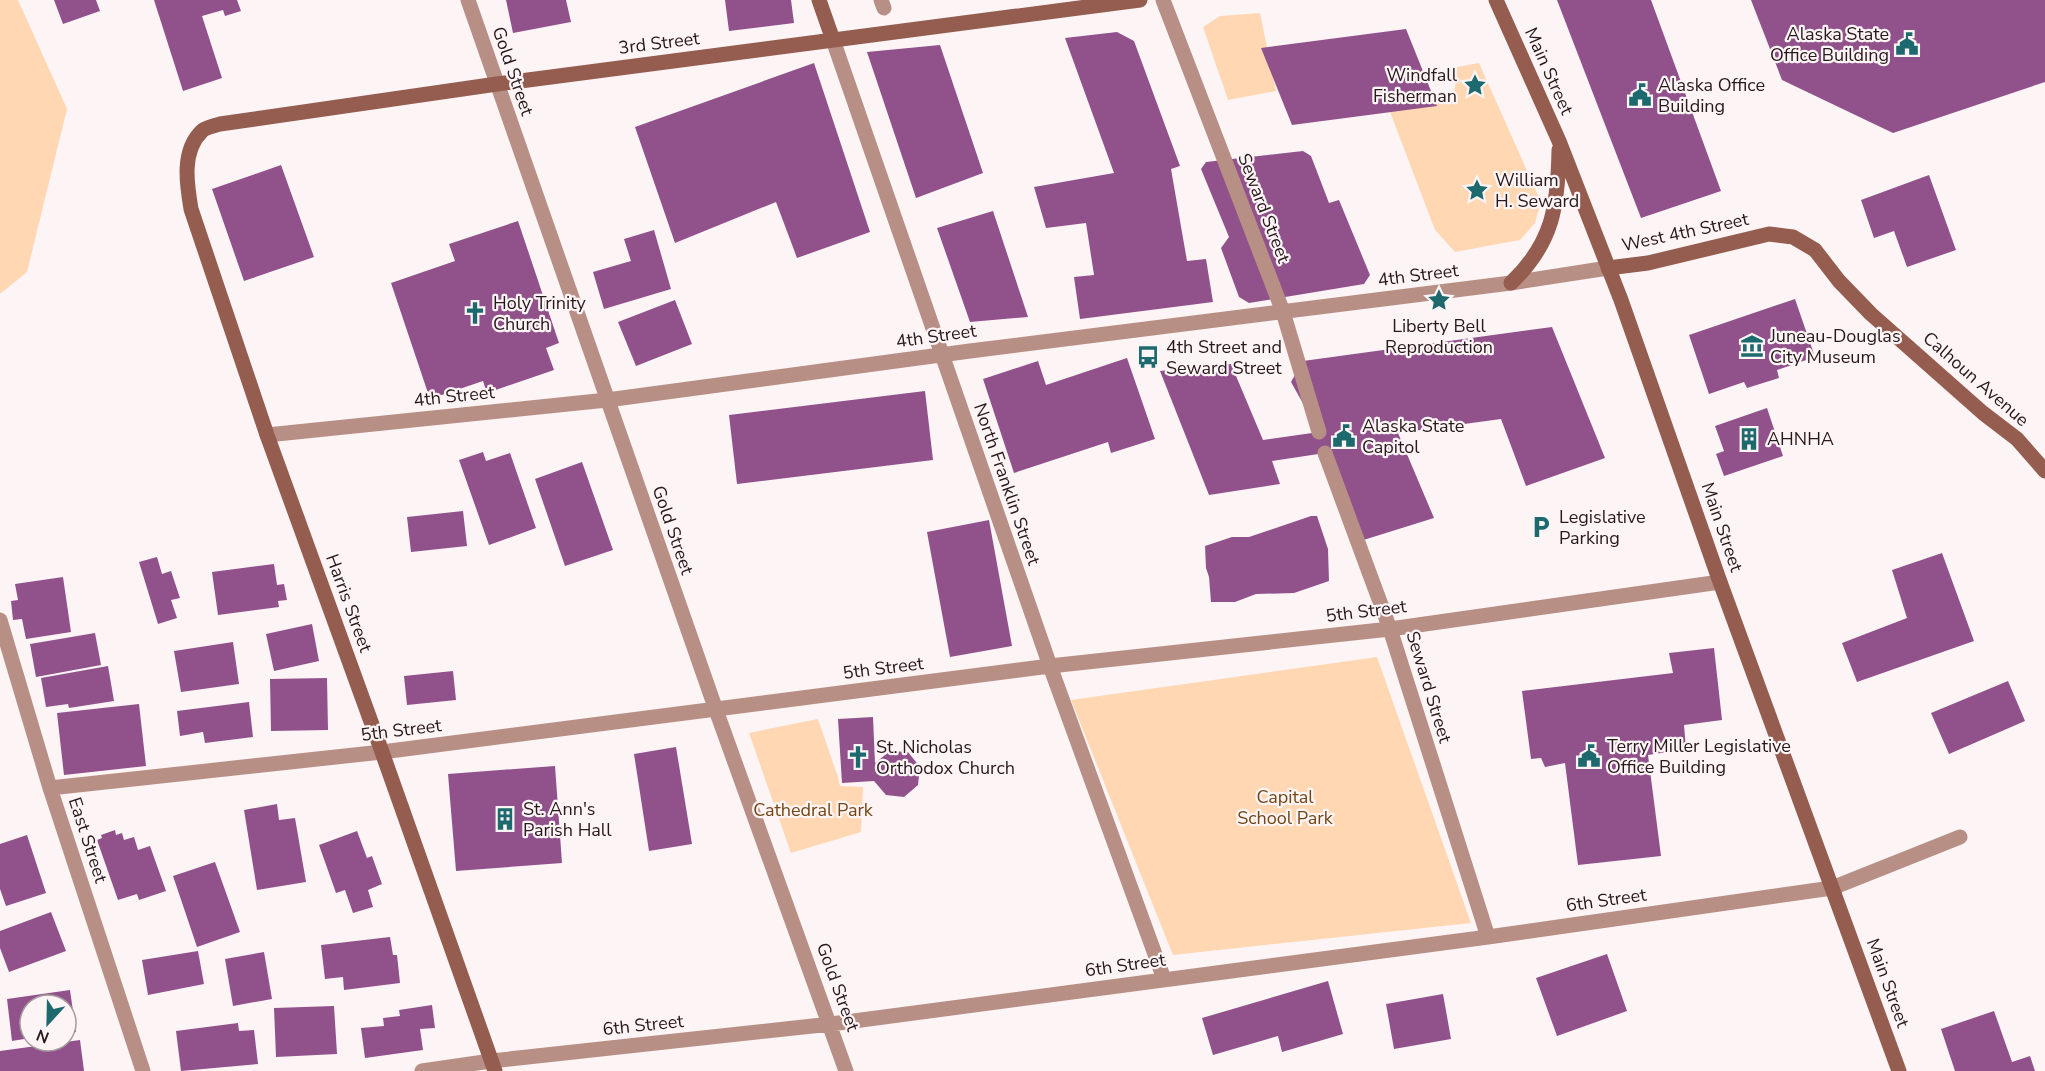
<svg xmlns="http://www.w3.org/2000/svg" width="2045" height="1071" font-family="'Nunito Sans',sans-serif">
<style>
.green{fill:#ffd8b3}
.building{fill:#91528c}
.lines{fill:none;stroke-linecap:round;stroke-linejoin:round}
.lane{stroke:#b78f85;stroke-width:15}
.street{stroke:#b78f85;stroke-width:15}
.secondary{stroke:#955d4f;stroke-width:15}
.labels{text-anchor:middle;stroke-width:4.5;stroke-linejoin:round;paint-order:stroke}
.poi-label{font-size:18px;fill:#27191c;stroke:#fdf4f6;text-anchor:start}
.street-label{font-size:18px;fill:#27191c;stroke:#fdf4f6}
.park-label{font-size:18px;fill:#724714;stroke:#fdf4f6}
</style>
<rect width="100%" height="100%" fill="#fdf4f6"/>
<path class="green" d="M 0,0 L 18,0 L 67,109 L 27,272 L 0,294 Z
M 1260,13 L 1276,91 L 1228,100 L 1203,27 L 1220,16 Z
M 1479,63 L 1541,202 L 1535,223 L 1520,240 L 1455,252 L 1435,230 L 1387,104 L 1454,96 L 1457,67 Z
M 1377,657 L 1471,923 L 1173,955 L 1071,700 Z
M 818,719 L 838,777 L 840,786 L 863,787 L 861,832 L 791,853 L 749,733 Z"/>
<path class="building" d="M 54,0 L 96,0 L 100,11 L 63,24 Z
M 154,0 L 237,0 L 241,11 L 225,16 L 223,10 L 202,16 L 222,78 L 183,91 Z
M 506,0 L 566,0 L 571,22 L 513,33 Z
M 725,0 L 791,0 L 794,23 L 729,31 Z
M 1557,0 L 1651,0 L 1721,191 L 1641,218 Z
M 1751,0 L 2045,0 L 2045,82 L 1893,133 L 1782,80 Z
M 1406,29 L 1437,106 L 1292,125 L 1261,48 Z
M 1117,32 L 1134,41 L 1180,166 L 1171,169 L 1187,261 L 1206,259 L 1213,302 L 1080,319 L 1074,277 L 1094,275 L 1086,223 L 1046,228 L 1034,187 L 1114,173 L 1065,38 Z
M 940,45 L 983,173 L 916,198 L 867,52 Z
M 814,63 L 870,232 L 797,258 L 776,202 L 675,243 L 635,127 Z
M 1303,151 L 1311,156 L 1329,203 L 1339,200 L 1370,275 L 1364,284 L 1249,303 L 1239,297 L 1221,248 L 1229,237 L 1201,169 L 1206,162 Z
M 281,165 L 314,257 L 244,281 L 212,189 Z
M 1929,175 L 1956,250 L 1907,267 L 1894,231 L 1874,238 L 1861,200 Z
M 993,211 L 1028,317 L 970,322 L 937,228 Z
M 518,221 L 559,343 L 546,348 L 554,370 L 487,393 L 483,381 L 430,399 L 391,283 L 455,261 L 449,244 Z
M 654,230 L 671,289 L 604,309 L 593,272 L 631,261 L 624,239 Z
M 1795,299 L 1815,357 L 1777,370 L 1779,378 L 1747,388 L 1744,382 L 1709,394 L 1689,335 Z
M 675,300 L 692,344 L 636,366 L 618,322 Z
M 1552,327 L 1605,458 L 1526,486 L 1501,419 L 1398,433 L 1434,518 L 1357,542 L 1318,455 L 1325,453 L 1272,461 L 1280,484 L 1209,495 L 1160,371 L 1231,364 L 1263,440 L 1319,432 L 1291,382 L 1303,361 Z
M 1127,358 L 1155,439 L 1111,453 L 1108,442 L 1014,473 L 983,379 L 1038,361 L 1046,385 Z
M 925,391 L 933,460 L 737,484 L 729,415 Z
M 1767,408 L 1783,456 L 1724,476 L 1716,454 L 1724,451 L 1715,426 Z
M 483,452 L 486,461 L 510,453 L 536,528 L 489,545 L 459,460 Z
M 582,462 L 613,550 L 565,566 L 535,479 Z
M 463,511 L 467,546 L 411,552 L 407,517 Z
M 1311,516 L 1317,516 L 1328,549 L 1329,581 L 1294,593 L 1256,594 L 1235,602 L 1211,602 L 1209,577 L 1206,568 L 1205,546 L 1232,537 L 1249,537 Z
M 989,520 L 1012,646 L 950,657 L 927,532 Z
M 1942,553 L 1974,641 L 1857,682 L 1842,643 L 1907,618 L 1892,570 Z
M 157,557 L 162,574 L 171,571 L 180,598 L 171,600 L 177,618 L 158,624 L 139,562 Z
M 274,564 L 277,585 L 284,584 L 287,600 L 278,601 L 279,607 L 218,615 L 212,572 Z
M 63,577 L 71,632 L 26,639 L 22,619 L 13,620 L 11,601 L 18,600 L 15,584 Z
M 312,624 L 319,661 L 274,671 L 266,634 Z
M 95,633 L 101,665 L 36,677 L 30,644 Z
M 233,642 L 239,684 L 181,692 L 174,651 Z
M 1714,648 L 1722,720 L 1684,725 L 1686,749 L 1648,755 L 1661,856 L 1578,865 L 1565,763 L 1545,767 L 1541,758 L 1531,759 L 1522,691 L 1673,673 L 1669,653 Z
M 108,666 L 114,701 L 69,708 L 68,704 L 46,707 L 41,678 Z
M 453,671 L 456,700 L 407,705 L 404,676 Z
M 327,678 L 328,730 L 271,731 L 270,679 Z
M 2008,681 L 2025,721 L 1949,754 L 1931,713 Z
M 249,702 L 253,737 L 205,743 L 203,732 L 180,736 L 177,711 Z
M 139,704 L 146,766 L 64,775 L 57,713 Z
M 873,717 L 875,763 L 890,751 L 908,752 L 920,767 L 918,785 L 904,797 L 886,795 L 874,781 L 842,783 L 838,719 Z
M 676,747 L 692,844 L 649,851 L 634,754 Z
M 555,766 L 562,863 L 456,871 L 448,774 Z
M 277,804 L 279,820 L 295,818 L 306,882 L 257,890 L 244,810 Z
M 115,830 L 116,835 L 122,833 L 124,840 L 134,837 L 138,850 L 150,846 L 166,891 L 139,900 L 137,894 L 118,900 L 97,840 L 102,838 L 101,835 Z
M 357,831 L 367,858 L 372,856 L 382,884 L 368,890 L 373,907 L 353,913 L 345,890 L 336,893 L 319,845 Z
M 27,835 L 46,893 L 6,906 L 0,889 L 0,844 Z
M 215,862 L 240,932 L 197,947 L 173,876 Z
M 51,912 L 66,951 L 9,972 L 0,948 L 0,931 Z
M 390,937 L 393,955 L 397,955 L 400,983 L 344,990 L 343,977 L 325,979 L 321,945 Z
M 198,951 L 204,984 L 148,995 L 142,960 Z
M 264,952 L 272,999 L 233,1006 L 225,959 Z
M 1607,954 L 1627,1011 L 1557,1036 L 1536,978 Z
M 1328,981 L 1343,1034 L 1282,1052 L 1278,1036 L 1213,1055 L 1202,1018 Z
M 70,990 L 76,1032 L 66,1033 L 66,1005 L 30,1005 L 30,1038 L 12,1041 L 7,999 Z
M 1443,994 L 1451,1039 L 1394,1049 L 1386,1004 Z
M 432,1005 L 435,1028 L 420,1029 L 423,1050 L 365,1058 L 361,1028 L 384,1026 L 383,1018 L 400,1016 L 399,1010 Z
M 334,1006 L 337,1054 L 276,1057 L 274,1008 Z
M 1994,1011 L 2012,1062 L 2030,1056 L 2035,1071 L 1955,1071 L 1941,1029 Z
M 238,1023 L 239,1031 L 254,1030 L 258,1064 L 181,1071 L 176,1031 Z
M 80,1040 L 84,1071 L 0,1071 L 0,1051 Z"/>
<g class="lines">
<path class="lane" d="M 881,0 L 884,8"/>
<path class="street" d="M 468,0 L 716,710 L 846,1071
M 1163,0 L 1283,312 L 1319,432
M 833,40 L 1050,666 L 1164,979
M 267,435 L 607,400 L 970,351 L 1511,283 L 1608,268
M 1325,453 L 1390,629 L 1488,937
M 0,620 L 50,788 L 143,1071
M 50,788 L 382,752 L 1050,666 L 1390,629 L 1720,582
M 422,1071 L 491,1061 L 831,1024 L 1488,937 L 1832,888 L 1960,837"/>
<path class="secondary" d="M 819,0 L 833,40
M 1496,0 L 1559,141 L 1621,300 L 1720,582 L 1899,1071
M 1608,268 L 1648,263 L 1769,234 L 1793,237 L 1815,250 L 1839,281 L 1871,314 L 1983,413 L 2017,439 L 2045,471
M 1511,283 C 1553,243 1558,206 1559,150
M 495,1071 L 382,752 L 267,435 L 191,209 C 187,185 181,151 202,131 C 206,127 214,126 220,124 L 497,84 L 1140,0"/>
</g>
<defs>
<g id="civic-bare" transform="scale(1.8)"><path d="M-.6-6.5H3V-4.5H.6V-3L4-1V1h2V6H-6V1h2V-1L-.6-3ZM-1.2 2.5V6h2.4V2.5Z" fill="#1c696e" stroke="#fdf4f6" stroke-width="2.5" paint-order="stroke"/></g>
<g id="sight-bare" transform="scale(1.8)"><path d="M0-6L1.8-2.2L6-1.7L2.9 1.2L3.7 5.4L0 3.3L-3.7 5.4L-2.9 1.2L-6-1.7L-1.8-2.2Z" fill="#1c696e" stroke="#fdf4f6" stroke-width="2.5" paint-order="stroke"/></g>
<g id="church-bare" transform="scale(1.8)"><path d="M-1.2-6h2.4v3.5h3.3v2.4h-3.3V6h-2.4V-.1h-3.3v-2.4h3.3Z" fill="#1c696e" stroke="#fdf4f6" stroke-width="2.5" paint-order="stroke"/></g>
<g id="museum-bare" transform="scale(1.8)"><path d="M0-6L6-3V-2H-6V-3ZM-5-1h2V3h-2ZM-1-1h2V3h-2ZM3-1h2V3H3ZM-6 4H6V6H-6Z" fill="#1c696e" stroke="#fdf4f6" stroke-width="2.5" paint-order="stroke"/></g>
<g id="bus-bare" transform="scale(1.8)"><path d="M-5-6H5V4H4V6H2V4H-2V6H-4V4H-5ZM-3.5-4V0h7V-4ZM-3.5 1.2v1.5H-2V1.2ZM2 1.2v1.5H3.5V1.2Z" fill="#1c696e" stroke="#fdf4f6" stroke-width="2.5" paint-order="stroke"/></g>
<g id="building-bare" transform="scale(1.8)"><path d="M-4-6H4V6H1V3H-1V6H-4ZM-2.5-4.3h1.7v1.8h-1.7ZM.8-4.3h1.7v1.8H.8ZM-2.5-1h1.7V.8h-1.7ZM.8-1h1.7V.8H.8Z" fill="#1c696e" stroke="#fdf4f6" stroke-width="2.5" paint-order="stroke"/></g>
<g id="parking-bare" transform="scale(1.8)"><path d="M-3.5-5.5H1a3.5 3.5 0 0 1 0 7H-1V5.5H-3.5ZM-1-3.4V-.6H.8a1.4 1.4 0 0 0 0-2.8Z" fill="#1c696e" stroke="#fdf4f6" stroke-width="2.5" paint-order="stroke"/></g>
</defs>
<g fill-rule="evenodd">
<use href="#civic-bare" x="1907" y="44"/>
<use href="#sight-bare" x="1475" y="85"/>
<use href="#civic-bare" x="1640" y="95"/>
<use href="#sight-bare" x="1477" y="190"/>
<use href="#sight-bare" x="1439" y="300"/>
<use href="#church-bare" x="475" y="313"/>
<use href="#museum-bare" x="1752" y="346"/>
<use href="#bus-bare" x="1148" y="357"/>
<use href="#civic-bare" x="1344" y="436"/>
<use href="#building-bare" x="1749" y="439"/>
<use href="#parking-bare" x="1541" y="527"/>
<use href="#civic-bare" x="1589" y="756"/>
<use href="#church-bare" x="858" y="757"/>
<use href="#building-bare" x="505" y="819"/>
</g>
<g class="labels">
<g class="poi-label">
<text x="1889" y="40" text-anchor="end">Alaska State<tspan x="1889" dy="21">Office Building</tspan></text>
<text x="1457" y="81" text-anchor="end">Windfall<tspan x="1457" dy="21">Fisherman</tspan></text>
<text x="1658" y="91">Alaska Office<tspan x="1658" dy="21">Building</tspan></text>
<text x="1495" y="186">William<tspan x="1495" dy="21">H. Seward</tspan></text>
<text x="493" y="309">Holy Trinity<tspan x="493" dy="21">Church</tspan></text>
<text x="1439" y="332" text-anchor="middle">Liberty Bell<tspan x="1439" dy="21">Reproduction</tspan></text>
<text x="1770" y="342">Juneau-Douglas<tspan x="1770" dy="21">City Museum</tspan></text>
<text x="1166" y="353">4th Street and<tspan x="1166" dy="21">Seward Street</tspan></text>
<text x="1362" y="432">Alaska State<tspan x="1362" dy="21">Capitol</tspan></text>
<text x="1767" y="445">AHNHA</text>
<text x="1559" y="523">Legislative<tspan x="1559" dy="21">Parking</tspan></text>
<text x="1607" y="752">Terry Miller Legislative<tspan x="1607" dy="21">Office Building</tspan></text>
<text x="876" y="753">St. Nicholas<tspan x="876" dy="21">Orthodox Church</tspan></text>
<text x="523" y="815">St. Ann's<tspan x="523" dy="21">Parish Hall</tspan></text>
</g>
<g class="street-label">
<text transform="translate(659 43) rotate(-7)" y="6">3rd Street</text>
<text transform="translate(513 71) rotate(71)" y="6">Gold Street</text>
<text transform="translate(1549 71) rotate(66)" y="6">Main Street</text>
<text transform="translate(1264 208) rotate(69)" y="6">Seward Street</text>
<text transform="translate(1685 232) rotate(-12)" y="6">West 4th Street</text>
<text transform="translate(1418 275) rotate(-7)" y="6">4th Street</text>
<text transform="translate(936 336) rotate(-8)" y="6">4th Street</text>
<text transform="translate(1976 379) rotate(41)" y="6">Calhoun Avenue</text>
<text transform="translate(454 396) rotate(-6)" y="6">4th Street</text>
<text transform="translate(1007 484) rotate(71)" y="6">North Franklin Street</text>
<text transform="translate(1722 527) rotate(71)" y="6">Main Street</text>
<text transform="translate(673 530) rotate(71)" y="6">Gold Street</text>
<text transform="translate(349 603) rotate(70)" y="6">Harris Street</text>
<text transform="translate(1366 611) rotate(-7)" y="6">5th Street</text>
<text transform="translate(883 668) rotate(-7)" y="6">5th Street</text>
<text transform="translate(1429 687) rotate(73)" y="6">Seward Street</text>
<text transform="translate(401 730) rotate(-7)" y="6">5th Street</text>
<text transform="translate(88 840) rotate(72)" y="6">East Street</text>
<text transform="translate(1606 900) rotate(-8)" y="6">6th Street</text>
<text transform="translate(1125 965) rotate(-8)" y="6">6th Street</text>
<text transform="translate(1888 983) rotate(70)" y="6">Main Street</text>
<text transform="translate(838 987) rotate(70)" y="6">Gold Street</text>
<text transform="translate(643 1025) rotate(-6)" y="6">6th Street</text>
</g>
<g class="park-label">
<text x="1285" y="803">Capital<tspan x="1285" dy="21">School Park</tspan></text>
<text x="813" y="816">Cathedral Park</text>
</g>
</g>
<g transform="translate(48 1023) rotate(202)"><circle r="28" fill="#fdf4f6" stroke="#a79c9f" stroke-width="1.5"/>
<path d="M0-4.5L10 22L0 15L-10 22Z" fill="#1c696e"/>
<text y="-9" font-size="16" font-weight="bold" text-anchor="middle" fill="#27191c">N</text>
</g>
</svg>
